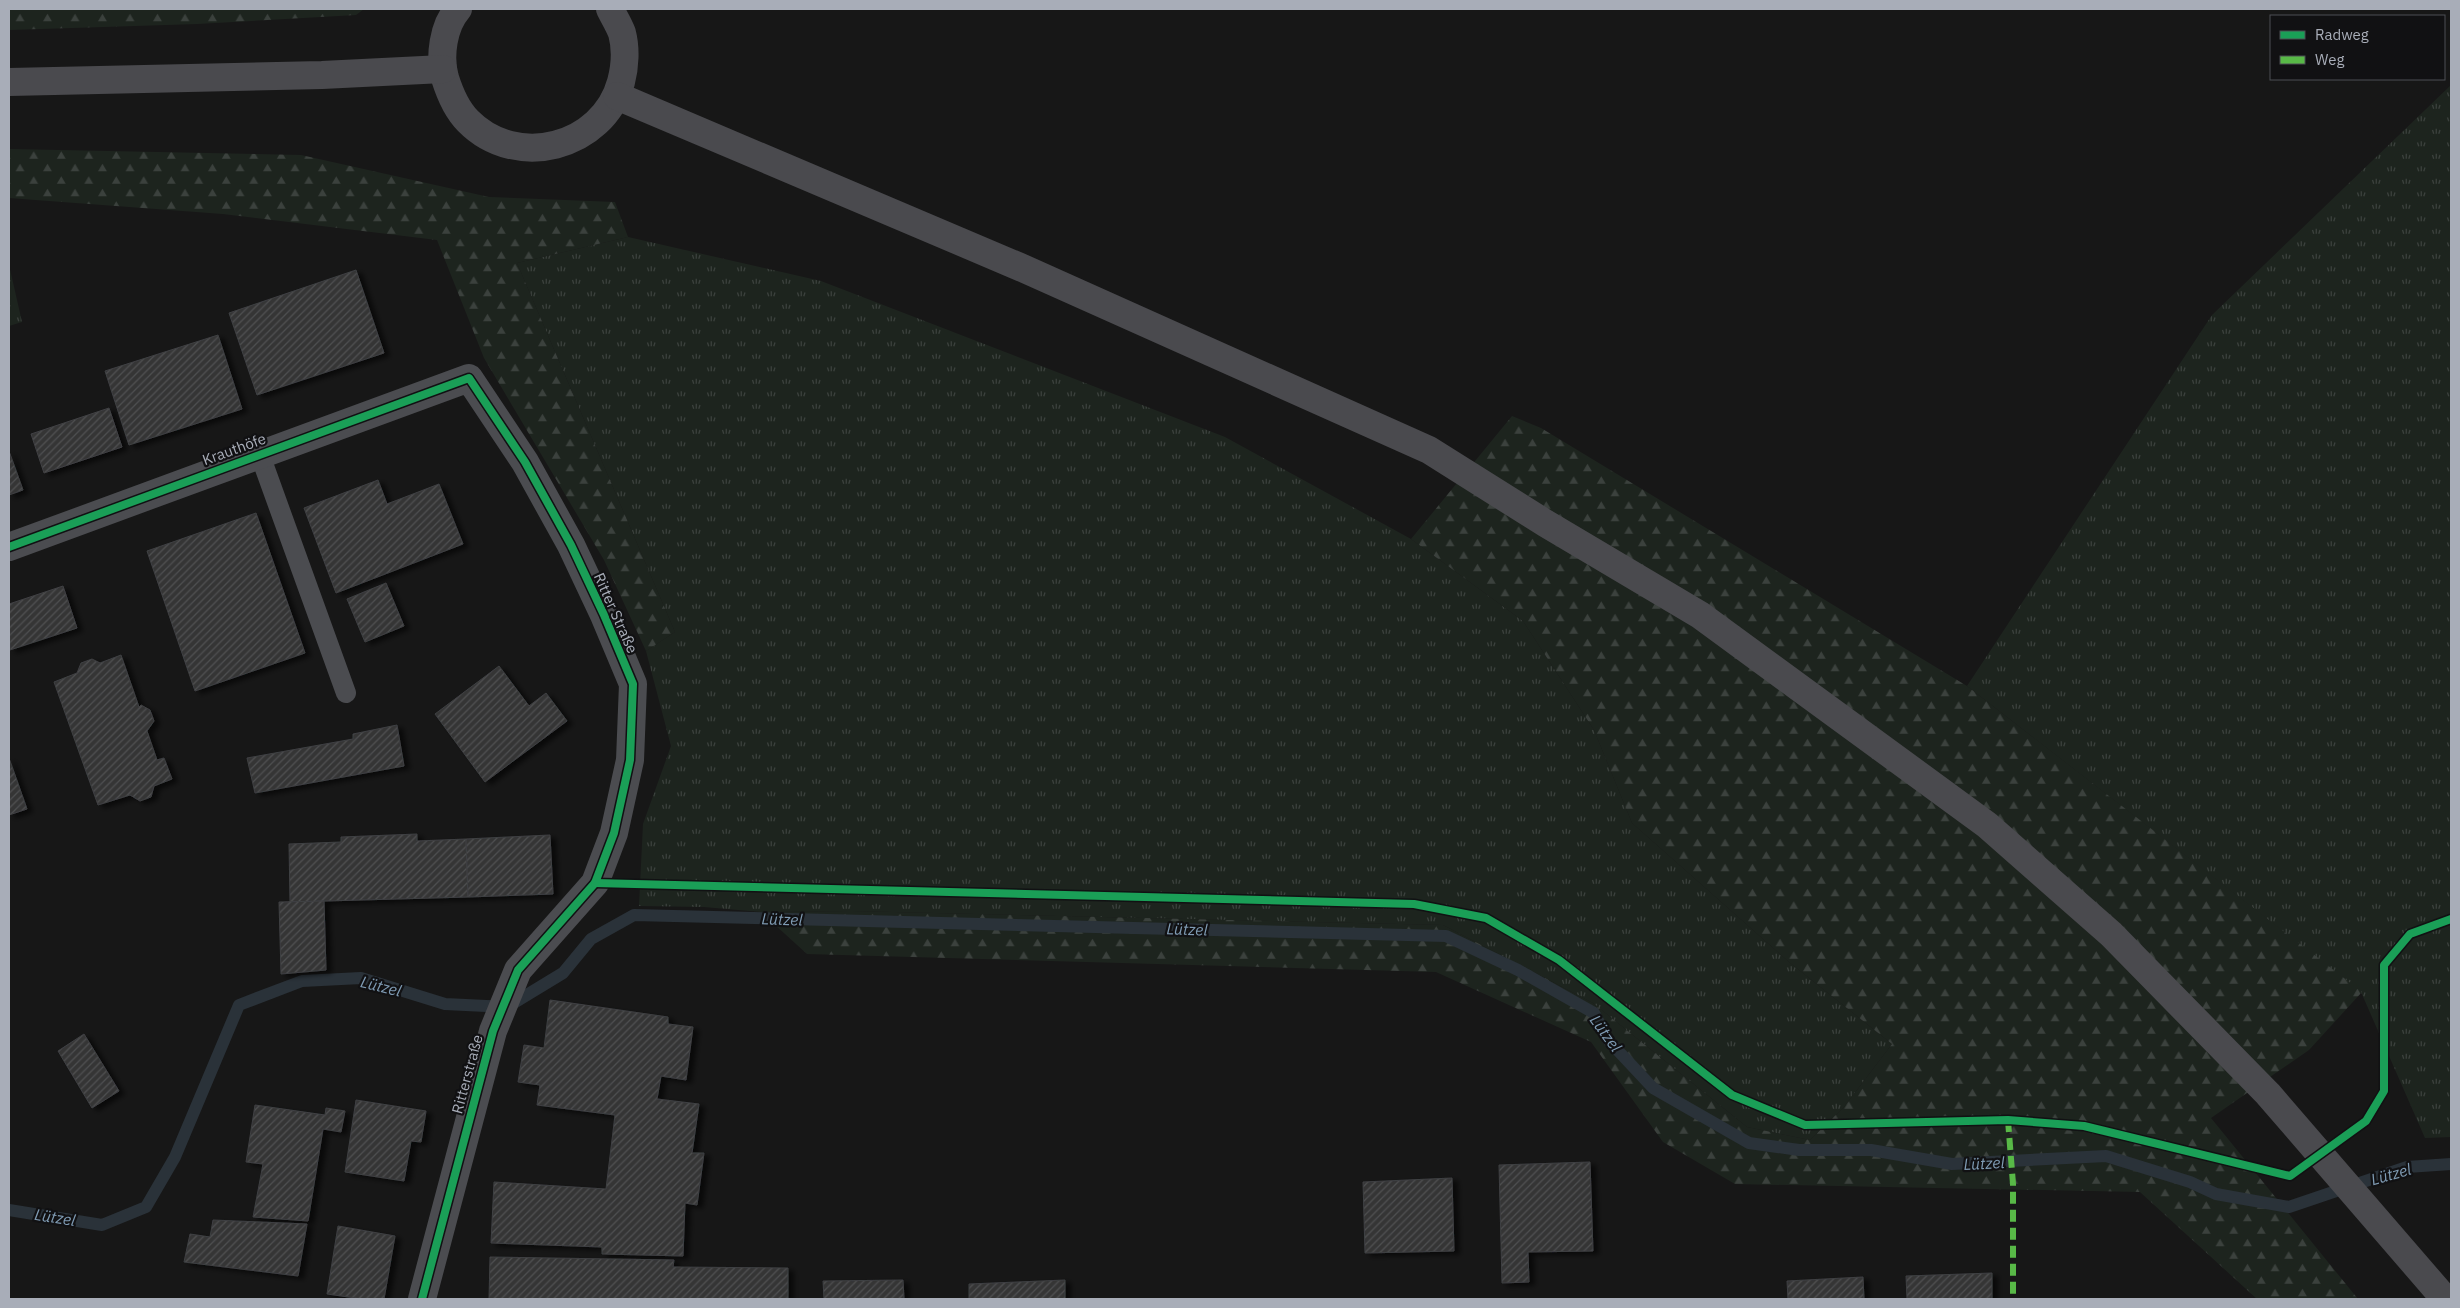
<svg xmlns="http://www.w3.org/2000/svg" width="2460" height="1308" viewBox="0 0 2460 1308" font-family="'IBM Plex Sans',sans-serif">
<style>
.grass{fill:url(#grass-tufts)}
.forest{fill:url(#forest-firs)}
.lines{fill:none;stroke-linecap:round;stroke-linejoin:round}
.stream{stroke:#2a3239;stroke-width:12}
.building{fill:url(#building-hatch);stroke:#3f4043;filter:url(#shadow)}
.service{stroke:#4b4c50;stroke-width:20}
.minor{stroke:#4b4c50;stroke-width:28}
.secondary{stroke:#4a4a4e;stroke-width:28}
.quiet{stroke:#58b947;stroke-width:6;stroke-dasharray:12 6;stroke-linecap:butt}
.cycleway-casing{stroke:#111113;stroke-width:11}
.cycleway{stroke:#1a9f57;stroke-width:8}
.labels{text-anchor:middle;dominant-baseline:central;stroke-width:4.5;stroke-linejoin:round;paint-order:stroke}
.street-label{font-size:15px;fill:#a8adb8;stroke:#111113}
.water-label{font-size:16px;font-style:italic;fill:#7f9bb3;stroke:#111113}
</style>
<defs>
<pattern id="grass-tufts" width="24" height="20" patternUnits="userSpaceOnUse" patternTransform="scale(1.25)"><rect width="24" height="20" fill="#1d241e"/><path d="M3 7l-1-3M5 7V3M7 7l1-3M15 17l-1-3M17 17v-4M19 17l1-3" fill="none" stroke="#3b413d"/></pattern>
<pattern id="forest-firs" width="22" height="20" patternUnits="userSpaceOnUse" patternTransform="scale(1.25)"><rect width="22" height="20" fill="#1d241e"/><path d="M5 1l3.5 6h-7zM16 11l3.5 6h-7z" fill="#3b413d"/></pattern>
<pattern id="building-hatch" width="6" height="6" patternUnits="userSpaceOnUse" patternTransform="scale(1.25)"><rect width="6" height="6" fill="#353536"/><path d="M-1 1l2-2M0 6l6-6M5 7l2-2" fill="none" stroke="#4f5051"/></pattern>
<filter id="shadow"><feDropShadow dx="5.5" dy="3" stdDeviation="2.5" flood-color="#0009"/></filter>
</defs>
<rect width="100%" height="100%" fill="#171717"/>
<g class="grass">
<path d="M2451,85V1137L2425,1138L2361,992L1967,686L2212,315Z"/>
<path d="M628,237L821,281L1225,437L1411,539L1523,621L1594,730L1632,823L1789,962L1892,1044L1844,1107L1810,1140L1747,1127L1593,1003L1443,925L851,911L761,912L704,907L639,906L643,824L671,746L646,651L675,632L517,263Z"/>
<path d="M9,265L22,322L9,326Z"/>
</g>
<g class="forest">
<path d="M9,9H364L356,15L197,24L9,30Z"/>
<path d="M9,149L301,155L489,197L615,202L628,237L517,263L675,632L646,651L604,560L484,358L437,240L223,214L9,198Z"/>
<path d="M1512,416L1541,428L1967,686L2362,992L2309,1050L2211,1118L2358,1299H2257L2140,1192L1735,1184L1663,1142L1591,1042L1436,972L807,954L761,912L851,911L1443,925L1593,1003L1747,1127L1810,1140L1844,1107L1892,1044L1789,962L1632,823L1594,730L1523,621L1411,539Z"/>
</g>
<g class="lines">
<path class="stream" d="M9,1210L102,1225L146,1207L175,1157L239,1005L302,981L361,978L445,1004L507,1007L563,973L591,939L634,915L1446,936L1518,970L1594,1013L1608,1040L1653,1088L1749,1143L1799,1150H1871L1952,1164L2106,1156L2190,1182L2216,1194L2289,1207L2407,1167L2451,1164"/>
</g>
<g class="building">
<path d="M356,270L384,353L257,395L229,313Z"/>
<path d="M218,335L242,409L129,445L105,371Z"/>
<path d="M109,408L122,447L44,473L31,434Z"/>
<path d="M9,451L23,490L9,495Z"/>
<path d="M378,480L387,504L439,484L463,544L336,593L304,508Z"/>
<path d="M256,513L305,653L195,691L147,551Z"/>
<path d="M386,583L404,626L365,642L347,599Z"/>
<path d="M63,586L77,628L10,650L9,604Z"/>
<path d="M121,655L139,707L141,705L150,710L154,721L147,731L157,760L164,758L172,779L154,786L151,797L140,801L130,795L98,805L54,682L77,673L81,663L92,659L100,663Z"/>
<path d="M499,666L529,706L546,693L567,721L485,782L435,714Z"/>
<path d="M397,725L404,766L255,793L247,758L353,739V734Z"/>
<path d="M9,758L27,809L9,815Z"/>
<path d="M417,834V841L466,839L468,897L290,902L289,844L341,842V837Z"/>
<path d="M550,835L553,894L468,897L466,839Z"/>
<path d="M324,901L326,970L281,974L279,902Z"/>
<path d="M550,1000L668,1017V1024L693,1027L686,1080L661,1076L657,1099L699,1104L692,1153H704L697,1205L685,1203L683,1256L602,1254V1247L491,1243L494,1182L606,1189L615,1115L537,1105L540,1085L518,1082L524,1045L544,1048Z"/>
<path d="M84,1034L119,1091L92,1108L58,1051Z"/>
<path d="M356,1100L426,1111L421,1142L411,1141L404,1181L345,1172Z"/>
<path d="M255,1105L325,1115L326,1108L345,1111L341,1132L323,1129L308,1221L253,1217L263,1164L246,1162Z"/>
<path d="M1590,1162L1593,1251L1528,1252L1529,1282L1502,1283L1499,1165Z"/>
<path d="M1452,1178L1454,1251L1365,1253L1363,1182Z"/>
<path d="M213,1220L307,1224L298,1276L184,1262L190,1234L210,1237Z"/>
<path d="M338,1226L395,1236L384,1299H363L327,1294Z"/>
<path d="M490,1257L674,1260L673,1267L788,1268V1299H489Z"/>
<path d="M1992,1273V1299H1907L1906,1276Z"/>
<path d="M1863,1277L1864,1299H1788L1787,1281Z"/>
<path d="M903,1280L904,1299H824L823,1281Z"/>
<path d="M1065,1280V1299H969V1284Z"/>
</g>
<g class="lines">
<path class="service" d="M260,455L346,693"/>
<path class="minor" d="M9,547L469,378L525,462L571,545L604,615L633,684L630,760L614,833L595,883L518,970L493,1031L422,1299"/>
<g class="secondary">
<path d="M458,9C443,26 439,57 445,78C450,94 456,109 468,121C516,170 603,148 621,82C625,67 626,48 622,33C619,25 614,17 610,9"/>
<path d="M9,82L322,75L443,69"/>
<path d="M617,96L1020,267L1429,450L1545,523L1700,615L1987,825L2111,934L2268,1094L2445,1299"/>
</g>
<path class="quiet" d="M2008,1120L2013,1184V1299"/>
<defs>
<g id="cycleway">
<path d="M9,547L469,378L525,462L571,545L604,615L633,684L630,760L614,833L595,883L518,970L493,1031L422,1299"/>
<path d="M595,883L1414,904L1486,918L1559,960L1732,1095L1805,1125L2008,1120L2084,1126L2290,1176L2366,1121L2384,1091V965L2410,934L2451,919"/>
</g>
</defs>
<use href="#cycleway" class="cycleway-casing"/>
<use href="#cycleway" class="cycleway"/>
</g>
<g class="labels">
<g class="street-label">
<text transform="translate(234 449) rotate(-20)">Krauthöfe</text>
<text transform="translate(616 613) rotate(66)">Ritter Straße</text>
<text transform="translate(467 1074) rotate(-75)">Ritterstraße</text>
</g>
<g class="water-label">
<text transform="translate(782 919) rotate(2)">Lützel</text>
<text transform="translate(1187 929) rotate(2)">Lützel</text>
<text transform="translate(381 986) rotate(14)">Lützel</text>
<text transform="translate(1606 1033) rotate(54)">Lützel</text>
<text transform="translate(1984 1163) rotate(-3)">Lützel</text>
<text transform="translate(2391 1174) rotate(-16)">Lützel</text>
<text transform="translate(55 1217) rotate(9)">Lützel</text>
</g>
</g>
<rect width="2460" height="1308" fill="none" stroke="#a8adb8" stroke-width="20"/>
<rect x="2270" y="15" width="175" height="65" fill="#111113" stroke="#4d4f55"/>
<rect x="2280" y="31" width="25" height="8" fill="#1a9f57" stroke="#4d4f55"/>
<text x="2315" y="40" font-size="15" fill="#a8adb8">Radweg</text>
<rect x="2280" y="56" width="25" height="8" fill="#58b947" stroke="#4d4f55"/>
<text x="2315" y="65" font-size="15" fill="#a8adb8">Weg</text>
</svg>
